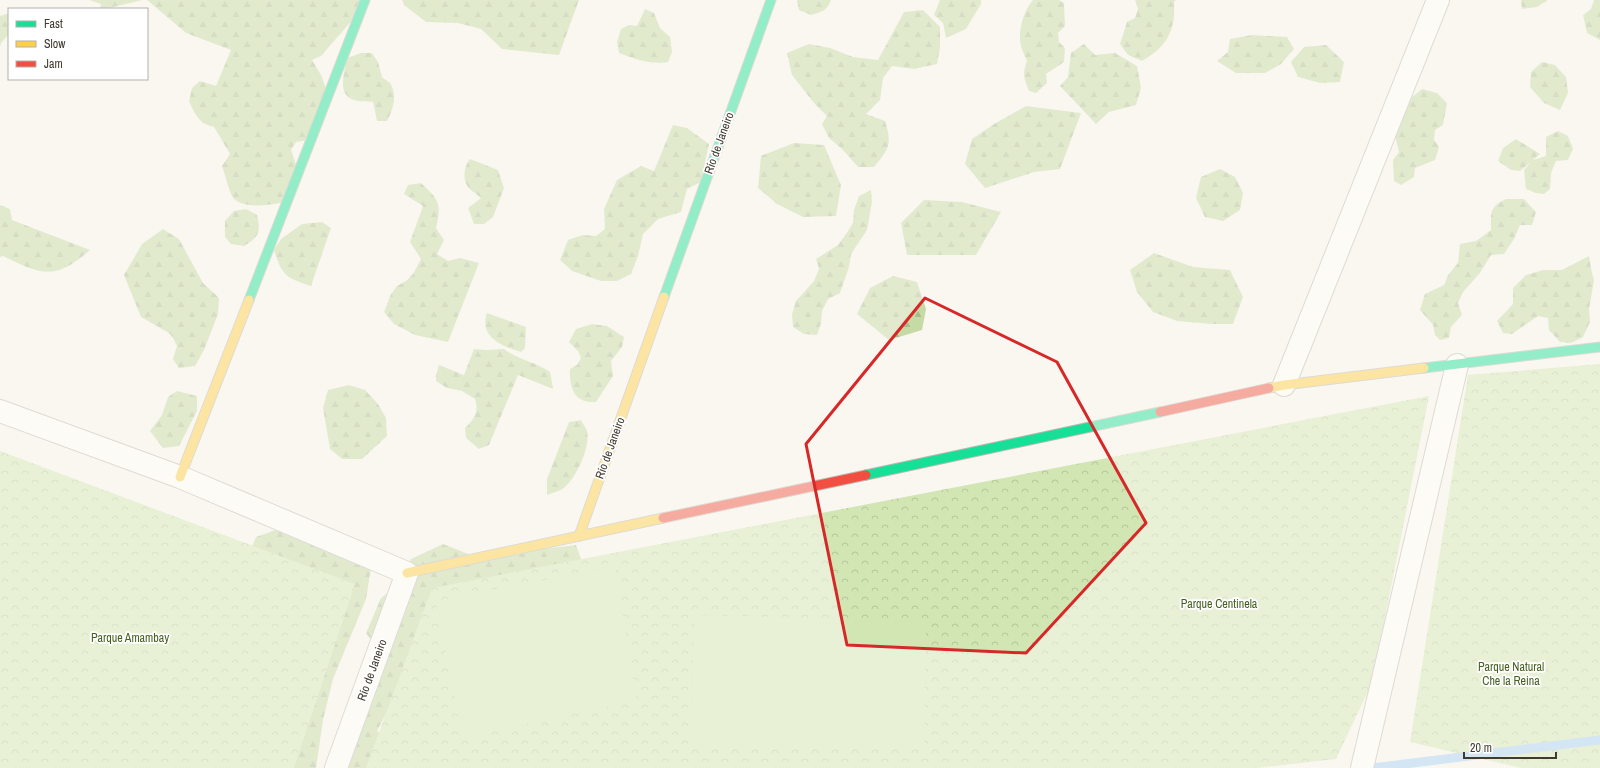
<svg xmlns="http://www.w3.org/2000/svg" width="1600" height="768" viewBox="0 0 1600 768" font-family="'Archivo Narrow',sans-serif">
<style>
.forest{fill:url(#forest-firs)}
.park{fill:url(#park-crowns)}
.pitch{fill:#d2e6b4}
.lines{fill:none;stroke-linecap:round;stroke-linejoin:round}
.stream{stroke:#a7d1f8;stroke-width:9}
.street-casing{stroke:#bcb8b1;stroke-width:24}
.fast-casing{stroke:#bcb8b1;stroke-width:11}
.slow-casing{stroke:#bcb8b1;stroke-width:11}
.jam-casing{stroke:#bcb8b1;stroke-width:11}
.street{stroke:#fefefd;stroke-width:22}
.fast{stroke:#16e098;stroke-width:9}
.slow{stroke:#ffcf43;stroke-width:9}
.jam{stroke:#f24e42;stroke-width:9}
.marked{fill:none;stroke:#d62828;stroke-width:3;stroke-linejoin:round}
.labels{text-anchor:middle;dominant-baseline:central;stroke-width:3.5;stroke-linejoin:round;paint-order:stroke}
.street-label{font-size:12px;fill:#403a2f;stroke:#fff}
.park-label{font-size:12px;fill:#455f1f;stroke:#fff}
</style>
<defs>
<pattern id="forest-firs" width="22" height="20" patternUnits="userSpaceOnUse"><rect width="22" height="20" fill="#c5daa5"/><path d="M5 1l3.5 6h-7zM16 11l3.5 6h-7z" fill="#aabc8e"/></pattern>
<pattern id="park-crowns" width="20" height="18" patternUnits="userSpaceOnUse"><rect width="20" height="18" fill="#d2e6b4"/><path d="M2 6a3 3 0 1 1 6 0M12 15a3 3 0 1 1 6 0" fill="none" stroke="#b5c69b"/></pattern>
</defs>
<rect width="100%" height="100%" fill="#faf7f1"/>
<g class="forest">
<path d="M89,0H143L104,9H100L101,4Z"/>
<path d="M147,0H362L355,17L321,56L312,60L321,75L327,91L314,139L296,142L291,150L298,170L288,202C274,204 240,211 232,196C228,188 225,174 222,166L230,154L214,127C199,124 195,114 189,101L192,88L200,81L216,86L231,50L186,33Z"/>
<path d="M402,0H579L559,55L502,49L481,29L458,23L426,22L404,5Z"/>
<path d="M797,0H831C827,11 822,12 811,15L799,10Z"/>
<path d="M940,0H981V4L966,29L946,38L943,23L934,15Z"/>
<path d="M1033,0H1059L1064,3L1065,26L1058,33L1059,42L1065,48L1064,62L1046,74L1047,83L1036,93L1029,91C1024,78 1022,74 1027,61C1024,54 1019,45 1020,36C1020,24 1025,9 1033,0Z"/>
<path d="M1135,0H1176L1174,2C1176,30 1167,47 1142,61L1128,55L1120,44L1127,22L1135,18L1138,9Z"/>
<path d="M1521,0H1548L1537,7L1522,9Z"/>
<path d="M1594,0H1600V40L1587,33L1583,15L1591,9Z"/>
<path d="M645,9L654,13L660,28L670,37L672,52L668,62C652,65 634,59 619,53L617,42L621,29L629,25L637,26Z"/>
<path d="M923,10L940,27V48L937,64L914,69L892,66L883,78L880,100L866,114L885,121C892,144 890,148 874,167H858L842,149L829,138L822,124L827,116L814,103L792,75L787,53L809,44L830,48L853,57L878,60L904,12Z"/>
<path d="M6,14H9V34L1,43L0,47V16Z"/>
<path d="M1252,35L1287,37L1294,49L1281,64L1265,73H1236L1217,61L1228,52L1230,39Z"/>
<path d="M1084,44L1095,55L1115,53L1137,66L1141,88L1136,105L1109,112L1096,124L1060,86L1068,77L1071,53Z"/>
<path d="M1326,45L1344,62L1340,82L1320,83L1298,77L1291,62L1304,47Z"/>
<path d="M361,53H372L378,62L382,77C384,79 388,81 390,83C398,95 393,110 387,121H377L373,102C367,101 359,102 354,100C336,94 345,72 347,58Z"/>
<path d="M1542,62L1555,65L1566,77L1568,93L1560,110L1544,103L1530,87L1531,72Z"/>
<path d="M1422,89L1437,93L1447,103L1443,125L1435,130L1434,140L1439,147L1435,160L1415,168L1414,177L1401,185L1394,181L1393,160L1399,152L1396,140V127L1411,98Z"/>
<path d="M1026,106L1081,113L1060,169L1034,172L985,188L965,164L972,139L994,124Z"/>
<path d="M673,125L687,128L709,144L701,182L687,189L681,212L658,219L643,234L638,256L631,274L617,281H601L572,271L560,260L568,240L583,235L596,236L605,229L604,209L617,180L641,166L654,171Z"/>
<path d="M1558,131L1568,136L1573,149L1568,160L1556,161L1551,173L1550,189L1544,194L1536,193L1526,189L1524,170L1531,162L1520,171L1511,170L1498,161L1503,148L1516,139L1540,154L1533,160L1546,156V137Z"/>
<path d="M794,143L824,145L841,185L836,216L803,217L777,204L758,188L761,156Z"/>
<path d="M470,159L498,170L504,188L493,217L484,224H474L468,208L481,198C477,194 471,191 468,187C462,179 464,166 470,159Z"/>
<path d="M1220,169L1235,177L1243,193L1240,210L1223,221L1205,217L1196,198L1201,177Z"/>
<path d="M421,183C439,200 442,203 436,228L444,240L437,254L448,261L460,258L479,263L448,342L415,335L394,324L384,312L391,294L397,286L406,281L413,274L421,259L410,242L423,206L404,194L408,185Z"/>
<path d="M871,190L872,202L867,230L851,254L849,267L840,293L828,299L822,311L821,323L817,335L804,334L793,327L792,314L796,301L814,281L819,269L816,259L838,245L846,234L853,223L854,210L859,196Z"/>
<path d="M1506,199H1524L1536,212L1532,225H1520L1514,239L1504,254L1491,255L1480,273L1463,292L1458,303L1462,315L1451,327L1449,338L1440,340L1435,335L1433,325L1420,310L1425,294L1444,285L1448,275L1458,263L1460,244L1476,241L1491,230C1491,213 1489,207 1506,199Z"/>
<path d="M924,200L962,202L1001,212L976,255H907L901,223Z"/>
<path d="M0,205L10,209L12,220L90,250C55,281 42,275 3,256L0,257Z"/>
<path d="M246,209L257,215C261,232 259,237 244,246L231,244L225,237V221L234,211Z"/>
<path d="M322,222L331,228L311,286C285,278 282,275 274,250L281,239L302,224Z"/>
<path d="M163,229L179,239L203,283L219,298L218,314L204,350L195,366L179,368L173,359L177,346L173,338L169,333L141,317L124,275L142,244Z"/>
<path d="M1154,253L1193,267L1230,270L1243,297L1233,324H1211L1177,321L1153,312L1137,292L1130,270Z"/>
<path d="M1589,256L1592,273L1594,280L1589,309L1590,322L1583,337L1571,343L1560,342L1549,330L1548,318L1538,316L1512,334L1503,333L1497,321L1513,304V288L1526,275L1543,270H1562Z"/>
<path d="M893,276L917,282L926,309L922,330L889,340L857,314L870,288Z"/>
<path d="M487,313L526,327L525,348L521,352C501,346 479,337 487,313Z"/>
<path d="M592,324L607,326L624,337L622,347L611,361L613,376L596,402C574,404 569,387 570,369L577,365L581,358L578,351L569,342L576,329Z"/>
<path d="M474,349L486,350L504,349C518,360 536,362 550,372L553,389L518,375L489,445L479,449L466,438L465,428C475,419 479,411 475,399L462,391L447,388L436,381V375L439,365L464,375Z"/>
<path d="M349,385L365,390L378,404L386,418L387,436L362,459H342L330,449L323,408L328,390Z"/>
<path d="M177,391L197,396V411L179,446L163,448L150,431L162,415L168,397Z"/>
<path d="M581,420C583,424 586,428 587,431C591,447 575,482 561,490C557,492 551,493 547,495V479L569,422Z"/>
<path d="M281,528L371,568L366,599L333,679L323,720L316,768H191L238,581L256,537Z"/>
<path d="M443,544L476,557L576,545L583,564L410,668L377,731L432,768H346L386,661L366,633L381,598L396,587L411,559Z"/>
</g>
<g class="park">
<path d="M1600,364V768H1521L1410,742L1468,375Z"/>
<path d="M1429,396L1372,683L1336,759L1257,768H366L432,588Z"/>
<path d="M0,451L355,584L294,768H0Z"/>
</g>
<g class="pitch">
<path d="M615,566L637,700L462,739L436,601Z"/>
<path d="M694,615L926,621L924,749L691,746Z"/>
</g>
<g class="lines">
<path class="stream" d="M1372,768L1600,740"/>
<defs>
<g id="street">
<path d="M1284,385L1438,0"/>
<path d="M0,411L180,477L407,573L336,768"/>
<path d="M1362,768L1457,365"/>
</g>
<g id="fast">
<path d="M664,297L771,0"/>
<path d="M249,300L365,0"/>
<path d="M1424,368L1600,347"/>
<path d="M866,475L1160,412"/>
</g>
<g id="slow">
<path d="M1269,388L1284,385L1424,368"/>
<path d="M180,477L249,300"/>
<path d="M579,536L664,297"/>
<path d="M407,573L663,518"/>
</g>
<g id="jam">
<path d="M1160,412L1269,388"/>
<path d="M663,518L866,475"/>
</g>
</defs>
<use href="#street" class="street-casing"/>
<use href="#fast" class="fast-casing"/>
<use href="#slow" class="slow-casing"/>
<use href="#jam" class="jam-casing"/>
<use href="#street" class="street"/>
<use href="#fast" class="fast"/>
<use href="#slow" class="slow"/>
<use href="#jam" class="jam"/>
</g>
<path d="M0 0H1600V768H0ZM925,298L1057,362L1146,523L1026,653L847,645L806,444Z" fill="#faf7f1" fill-opacity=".55" fill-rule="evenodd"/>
<path class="marked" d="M925,298L1057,362L1146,523L1026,653L847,645L806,444Z"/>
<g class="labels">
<g class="street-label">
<text transform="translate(719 143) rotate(-70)">Río de Janeiro</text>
<text transform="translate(610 448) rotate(-70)">Río de Janeiro</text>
<text transform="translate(372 670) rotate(-70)">Río de Janeiro</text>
</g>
<g class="park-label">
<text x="1219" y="604">Parque Centinela</text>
<text x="130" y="638">Parque Amambay</text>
<text x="1511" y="667">Parque Natural<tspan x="1511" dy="14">Che la Reina</tspan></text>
</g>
</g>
<rect x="8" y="8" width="140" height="72" fill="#ffffff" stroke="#b3b0ac"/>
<rect x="16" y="21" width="20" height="6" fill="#16e098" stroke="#b3b0ac"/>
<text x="44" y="28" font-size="12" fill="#403a2f">Fast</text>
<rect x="16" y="41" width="20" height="6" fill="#ffcf43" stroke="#b3b0ac"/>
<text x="44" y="48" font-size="12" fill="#403a2f">Slow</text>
<rect x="16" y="61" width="20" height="6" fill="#f24e42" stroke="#b3b0ac"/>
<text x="44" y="68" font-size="12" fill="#403a2f">Jam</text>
<path d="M1464 752v6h92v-6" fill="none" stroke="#403a2f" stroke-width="2"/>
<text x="1470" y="752" font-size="12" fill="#403a2f" stroke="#ffffff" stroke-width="3" paint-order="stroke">20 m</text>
</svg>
